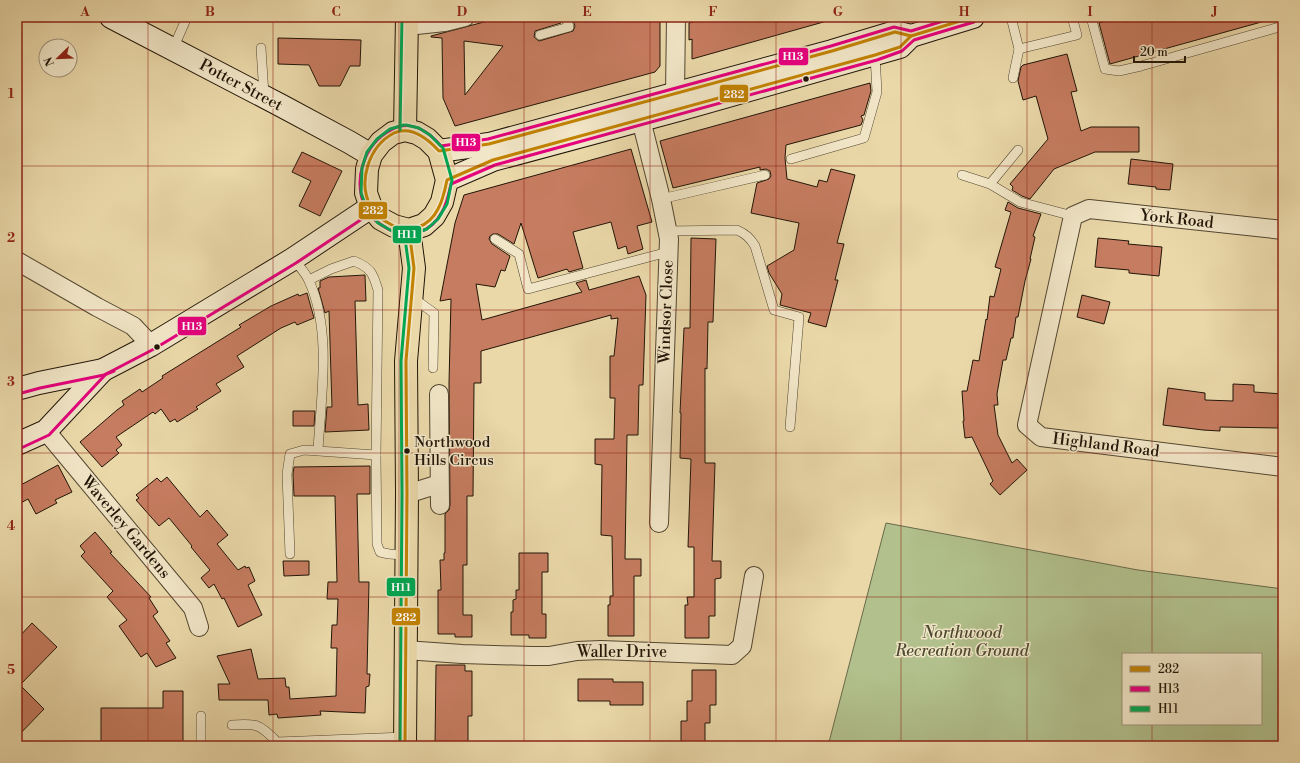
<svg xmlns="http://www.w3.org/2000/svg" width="1300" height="763" viewBox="0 0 1300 763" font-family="'Libre Bodoni',serif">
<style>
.green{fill:#b1c08c;stroke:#696a4a;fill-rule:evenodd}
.building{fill:#c67c60;stroke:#211507;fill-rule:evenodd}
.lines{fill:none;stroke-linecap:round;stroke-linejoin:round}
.lane-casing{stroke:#534630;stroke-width:10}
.street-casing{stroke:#534630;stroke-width:20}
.secondary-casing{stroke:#211507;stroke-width:24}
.primary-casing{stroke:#211507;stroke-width:24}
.lane{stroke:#f1e6c7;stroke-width:9}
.street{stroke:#f1e6c7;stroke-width:18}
.secondary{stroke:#f1e6c7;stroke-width:22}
.primary{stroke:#ead8a9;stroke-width:22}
.bus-1-casing{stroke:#f1e6c7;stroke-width:6}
.bus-2-casing{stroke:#f1e6c7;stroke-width:6}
.bus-3-casing{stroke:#f1e6c7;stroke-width:6}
.bus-1{stroke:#c28202;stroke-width:3}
.bus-2{stroke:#e5007d;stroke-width:3}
.bus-3{stroke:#00a651;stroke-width:3}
.grid{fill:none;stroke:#8f2418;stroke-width:1;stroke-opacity:0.55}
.bus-dot{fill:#211507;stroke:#f1e6c7;stroke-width:1.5}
.labels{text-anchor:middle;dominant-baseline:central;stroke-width:3;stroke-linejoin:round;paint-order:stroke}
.bus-label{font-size:15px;fill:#211507;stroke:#f1e6c7;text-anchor:start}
.street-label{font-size:16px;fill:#211507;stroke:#f1e6c7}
.park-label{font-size:16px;font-style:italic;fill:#4c482f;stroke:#f1e6c7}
.line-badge{stroke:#f1e6c7;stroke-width:1.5}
.badge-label{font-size:11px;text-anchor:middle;font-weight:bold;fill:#fff}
.neatline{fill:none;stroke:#8f2418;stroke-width:1.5}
.grid-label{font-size:13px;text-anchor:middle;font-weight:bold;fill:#8f2418}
</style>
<rect width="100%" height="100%" fill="#ead8a9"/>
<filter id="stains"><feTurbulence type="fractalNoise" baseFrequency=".005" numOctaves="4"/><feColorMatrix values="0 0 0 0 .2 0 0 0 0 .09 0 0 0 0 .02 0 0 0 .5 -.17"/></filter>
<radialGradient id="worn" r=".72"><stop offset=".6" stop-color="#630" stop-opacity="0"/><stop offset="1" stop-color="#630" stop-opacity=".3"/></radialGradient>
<path class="green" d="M886,523L1138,570L1283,589V746H828ZM1123,654H1261V724H1123Z"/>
<g class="building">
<path d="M503,17H560L561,23L535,31L534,37L539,41L573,31L575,26L572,17H660V66L655,72L455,126L443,98L442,38L431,37V36ZM464,41L503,46L465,95Z"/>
<path d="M708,17H827V21L692,59V39L689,40V23Z"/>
<path d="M1119,17H1264L1265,21L1110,64L1099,23Z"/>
<path d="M278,38L361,40L360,66H350L340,86H319L309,65L278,64Z"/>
<path d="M1067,54L1077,91L1071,92L1081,131L1091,127H1139V152H1095L1054,169L1030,199L1022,196L1012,190L1013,187L1010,184L1048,139L1036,96L1023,100L1018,81L1021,67L1023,65Z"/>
<path d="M870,83L871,91L864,115L861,116L863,120L861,125L786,145L785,158L787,179L817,187L819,180L827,182L831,169L855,175L837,243L844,244L835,280H838L826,327L808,322L811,313L780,305L782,294L769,273L767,266L794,250L799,223L751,213L757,183L769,179L771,176L770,171L766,169L760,170V167L673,188L660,141Z"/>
<path d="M631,149L652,222L637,226L643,249L628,254L626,246L618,249L611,222L573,232L583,268L569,272L567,269L538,278L521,223L514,244L498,234H493L490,236L489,239L492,244L510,256L505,271L501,270L495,287L476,284L482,320L582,292L576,283L586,280L589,290L639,276L646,295L643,385H639L638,435H627L625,559H641V576H634V636H608V605H610V596H613L612,536L601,535L602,465L595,464V439H614L615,398H610V356H614L618,318L611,319V315L481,351V383H474L473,496H467V565H463V615H472V637H455V634H438V590H441L440,560H444V553H445V514L449,510L450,505L449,383L451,299L440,301L455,223L464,195Z"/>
<path d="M302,152L342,171L320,216L299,206L311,181L292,172Z"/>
<path d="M1131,159L1173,164L1170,190L1156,189V187L1128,184Z"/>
<path d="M1008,202L1018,208L1041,214L1033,236L1035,237L1030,259H1031L1025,281L1018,317H1016L1013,338H1011L1006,360H1003L997,394L998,405H994L998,435L1012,463L1017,459L1027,470L1000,495L990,484L993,481L972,437L965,438L963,421H964L962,391H967L973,360L979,361L986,319L987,320L990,296L994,297L1001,269L995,267L1011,212L1005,210Z"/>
<path d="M691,238L716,239L713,322H708L707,369L705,368V463H715L712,561H721V578L715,579V616H709V638H685V605H688L687,597H694V547H688L691,459L680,458L681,413H680L684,328H690Z"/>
<path d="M1098,238L1129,241L1128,244L1162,247L1159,276L1129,273V270L1095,267Z"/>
<path d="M365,275L366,301H355L358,405L368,404L369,430L325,432L327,407H332L329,311L325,313L318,288H320V281L329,277Z"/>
<path d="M307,293L314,318L297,325L295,322L281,328L237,356L244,367L216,384L221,391L196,407L198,409L177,422L175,419L170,422L161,409L155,414L153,412L116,437L122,445L116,450L119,453L102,467L80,442L117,410L124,405L122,401L140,389L142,392L163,378L162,376L241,327L239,325L271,306L298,294L299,296Z"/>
<path d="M1082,295L1110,302L1104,324L1077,317Z"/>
<path d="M1233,384L1254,385V392L1283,394V424H1278V428L1220,427V431L1203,430L1163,425L1168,388L1205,393V400L1233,401Z"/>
<path d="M293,411H315L314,426H293Z"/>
<path d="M58,465L72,492L55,500L57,503L36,514L28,499L17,505V487Z"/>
<path d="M370,466V494H357L359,582H369L367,674H370L369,686L366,687L365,713L320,711L321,715L278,718L277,714L269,715L268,700H219L218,684H230L217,656L251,649L258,679L285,678L286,687H289L290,699L336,696L337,648H331L332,625H337L338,599H327L328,582H337L335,496H294L293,474L294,467Z"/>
<path d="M167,477L200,517L207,510L228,535L217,544L238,570L245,566L246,568L249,567L255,581L248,585L262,615L238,627L224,598L222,599L214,584L209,588L201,578L210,570L191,547L192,546L169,518L159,526L136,500L139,498L136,495L157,478L161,482Z"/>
<path d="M95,532L112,552L110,553L151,597L149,598L158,612L153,616L170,641L166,643L176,658L156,667L147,653L141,657L119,626L127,620L107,597L113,591L81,556L85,552L80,546Z"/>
<path d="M519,553H548V572H542V614H546V638H529V635H511V612H513V600L516,599V590H519Z"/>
<path d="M283,561H309V575L284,576Z"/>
<path d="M32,623L57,647L20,685L44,709L17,737V639Z"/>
<path d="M436,665H465V671H472V716H468V746H435Z"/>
<path d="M692,670H716V705H710V723H705V742H702V746H681V721H687V701H692Z"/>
<path d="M578,679H613V682H643V705H610V701H578Z"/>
<path d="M163,691H183V746H101V708H163Z"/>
</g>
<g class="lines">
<defs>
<g id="lane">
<path d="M1011,17L1019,49L1013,78"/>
<path d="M1091,17L1105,69L1119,71L1141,66L1283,26"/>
<path d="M540,35L569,27L566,17"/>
<path d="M261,48L264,95"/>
<path d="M173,49L187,17"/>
<path d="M1019,49L1077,35L1072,17"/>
<path d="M1018,150L990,184L1020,202L1073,216"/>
<path d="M791,159L864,138L877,92L875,55"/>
<path d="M962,175L990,184"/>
<path d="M661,199L765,175"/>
<path d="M668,231L737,230C746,234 750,238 755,246L774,310L799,317L790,427"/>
<path d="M495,239L519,254L528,289L668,252"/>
<path d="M293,259C299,266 306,273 309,281C332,330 321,397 318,450"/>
<path d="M309,280L331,269L354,261C371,268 373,273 378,290L376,455L377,544L380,552L389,554L405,555"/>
<path d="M413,298L434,313L433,368"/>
<path d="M290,554L287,474L290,454L304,450L376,455"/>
<path d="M201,716V746"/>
<path d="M232,725C256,723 260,724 277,742L405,737"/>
</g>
<g id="street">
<path d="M676,17L675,94L678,106"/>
<path d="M407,26L445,22L465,17"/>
<path d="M638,108L661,199L669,239L659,523"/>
<path d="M1283,230L1089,209L1073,216L1027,425L1041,437L1283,467"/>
<path d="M17,261L97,307L133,326L151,345"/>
<path d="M439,394L440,505"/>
<path d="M46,431L193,608L199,627"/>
<path d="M407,494L439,484"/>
<path d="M405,650L462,654L531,656H549L577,651L601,650L732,655L742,646L754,576"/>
</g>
<g id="secondary">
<path d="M111,17L280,105L349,142L371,155"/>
<path d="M439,151L489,144L832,51L895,32L911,36L973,17"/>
<path d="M447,180L493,160L679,110L900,47L911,36"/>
<path d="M17,389L39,383L103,370L151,345L293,259L371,207"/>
<path d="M17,444L46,431L103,370"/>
</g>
<g id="primary">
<path d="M405,130L417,133L427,139L439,151L447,180L442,202L434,216L424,225L409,230L394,226L381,219L371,207L366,193L367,169L371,155L381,142L393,133Z"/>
<path d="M405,130L407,17"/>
<path d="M405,746L407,494L406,361L414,268L409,230"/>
</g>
</defs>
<use href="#lane" class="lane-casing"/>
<use href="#street" class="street-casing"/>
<use href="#secondary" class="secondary-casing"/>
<use href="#primary" class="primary-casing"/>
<use href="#lane" class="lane"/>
<use href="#street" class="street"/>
<use href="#secondary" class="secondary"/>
<use href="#primary" class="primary"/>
<defs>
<g id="bus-1">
<path d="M895,32L911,36L900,47L875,55L493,160L447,180C445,190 443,200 438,209C429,227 409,234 392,225C384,221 375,215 371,207C357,182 369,146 394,133C412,125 428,139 439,151L489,144L832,51Z"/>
<path d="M911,36L973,17"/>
<path d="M405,746L407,494L406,361L414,268L409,230"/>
</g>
<g id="bus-2">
<path d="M956,17L911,31L894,27L831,46L488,139L441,146C428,131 410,119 391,130C364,144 352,180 366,209C370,217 379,224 388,229C408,240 431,233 442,212C447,204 449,193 451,184L495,165L877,60L902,51L914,40L974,22"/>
<path d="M18,394L40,388L104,375L114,371"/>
<path d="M19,449L49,435L106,374L154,349L296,263L374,211"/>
</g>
<g id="bus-3">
<path d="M404,125L390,129L377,139L367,152L362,168L361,193L367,209L378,223L392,231L409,235L427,229L438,219L447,204L452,180L443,148L430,135L419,128L406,125"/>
<path d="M400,130L402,17"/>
<path d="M400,746L402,494L401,361L409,268L404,231"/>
</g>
</defs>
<use href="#bus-1" class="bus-1-casing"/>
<use href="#bus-2" class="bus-2-casing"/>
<use href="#bus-3" class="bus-3-casing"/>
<use href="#bus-1" class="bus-1"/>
<use href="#bus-2" class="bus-2"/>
<use href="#bus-3" class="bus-3"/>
</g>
<path class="grid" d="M148,17V746M273,17V746M399,17V746M524,17V746M650,17V746M776,17V746M901,17V746M1027,17V746M1152,17V654M17,166H1283M17,310H1283M17,453H1283M17,597H1283M1152,724V746"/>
<g class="bus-dot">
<circle cx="806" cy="79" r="3.5"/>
<circle cx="157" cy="347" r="3.5"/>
<circle cx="407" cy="451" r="3.5"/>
</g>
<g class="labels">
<g class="bus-label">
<text x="414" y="442">Northwood<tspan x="414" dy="18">Hills Circus</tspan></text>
</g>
<g class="street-label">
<text transform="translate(241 85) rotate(28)">Potter Street</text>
<text transform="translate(1177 219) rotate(6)">York Road</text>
<text transform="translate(666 312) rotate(-88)">Windsor Close</text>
<text transform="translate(1106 445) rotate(7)">Highland Road</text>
<text transform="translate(126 527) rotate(50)">Waverley Gardens</text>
<text x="622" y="652">Waller Drive</text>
</g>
<g class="park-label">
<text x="962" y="633">Northwood<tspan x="962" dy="18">Recreation Ground</tspan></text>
</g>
</g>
<g class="line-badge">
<rect x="778" y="47" width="31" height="19" rx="4" fill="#e5007d"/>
<rect x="719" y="84" width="30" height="19" rx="4" fill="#c28202"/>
<rect x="451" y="133" width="30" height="19" rx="4" fill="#e5007d"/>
<rect x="358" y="201" width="30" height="19" rx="4" fill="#c28202"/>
<rect x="392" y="225" width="30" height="19" rx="4" fill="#00a651"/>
<rect x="177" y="316" width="30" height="20" rx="4" fill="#e5007d"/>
<rect x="386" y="577" width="30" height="20" rx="4" fill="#00a651"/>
<rect x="391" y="607" width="30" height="19" rx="4" fill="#c28202"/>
</g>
<g class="badge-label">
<text x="793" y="60">H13</text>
<text x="734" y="98">282</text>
<text x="466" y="146">H13</text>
<text x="373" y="214">282</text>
<text x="407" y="238">H11</text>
<text x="192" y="330">H13</text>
<text x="401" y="591">H11</text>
<text x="406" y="621">282</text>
</g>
<rect width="1300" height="763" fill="none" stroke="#ead8a9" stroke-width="44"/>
<rect x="1122" y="653" width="140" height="72" fill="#f1e6c7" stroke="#9e927a"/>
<rect x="1130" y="666" width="20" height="6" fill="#c28202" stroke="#9e927a"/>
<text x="1158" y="673" font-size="12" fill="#211507">282</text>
<rect x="1130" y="686" width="20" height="6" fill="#e5007d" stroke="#9e927a"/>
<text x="1158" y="693" font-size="12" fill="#211507">H13</text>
<rect x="1130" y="706" width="20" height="6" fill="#00a651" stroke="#9e927a"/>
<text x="1158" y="713" font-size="12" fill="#211507">H11</text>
<g transform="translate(58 58) rotate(247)"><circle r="19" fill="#f1e6c7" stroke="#9e927a"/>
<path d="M0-3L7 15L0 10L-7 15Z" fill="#8f2418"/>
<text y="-6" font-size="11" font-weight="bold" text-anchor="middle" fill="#211507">N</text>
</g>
<path d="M1134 56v6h51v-6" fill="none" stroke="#211507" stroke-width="2"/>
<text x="1140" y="56" font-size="12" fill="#211507" stroke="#f1e6c7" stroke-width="3" paint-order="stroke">20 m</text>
<rect x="22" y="22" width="1256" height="719" class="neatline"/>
<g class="grid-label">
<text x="85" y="16">A</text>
<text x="210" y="16">B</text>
<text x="336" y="16">C</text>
<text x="462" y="16">D</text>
<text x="587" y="16">E</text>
<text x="713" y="16">F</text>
<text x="838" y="16">G</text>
<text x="964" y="16">H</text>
<text x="1090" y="16">I</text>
<text x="1215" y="16">J</text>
<text x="11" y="98">1</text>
<text x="11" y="242">2</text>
<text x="11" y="386">3</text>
<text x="11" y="530">4</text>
<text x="11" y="674">5</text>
</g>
<rect width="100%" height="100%" filter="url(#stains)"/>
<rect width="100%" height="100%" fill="url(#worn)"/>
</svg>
